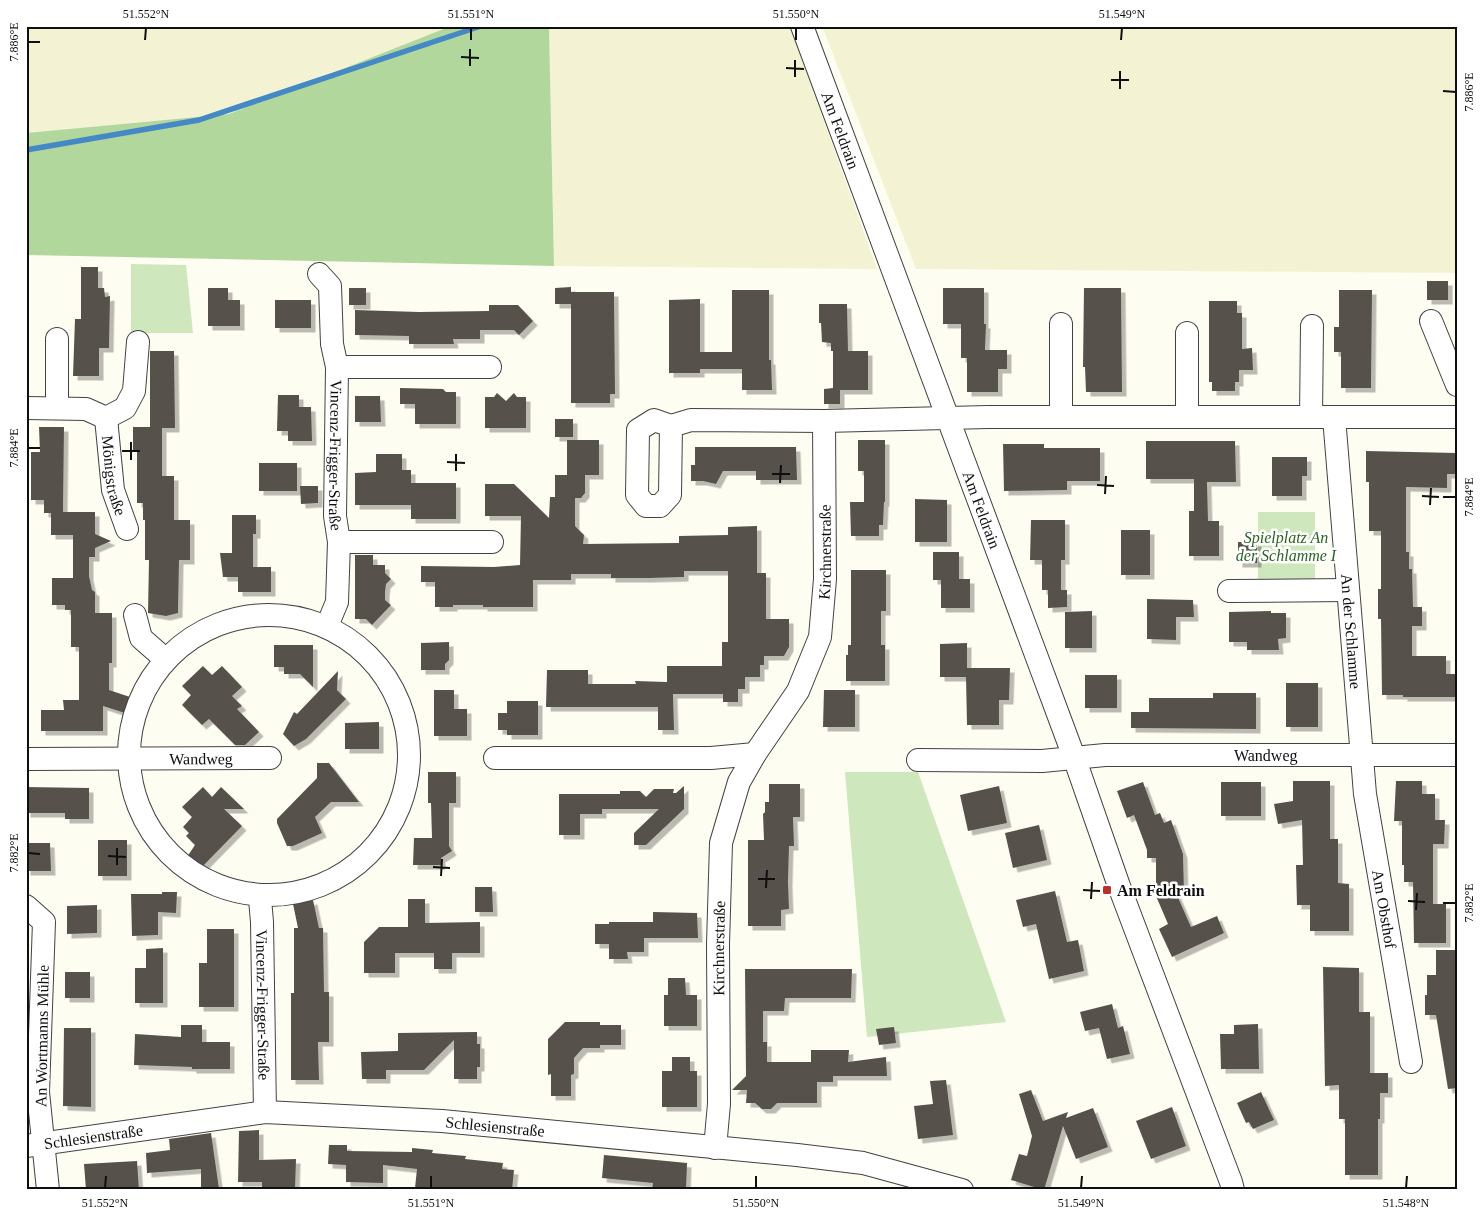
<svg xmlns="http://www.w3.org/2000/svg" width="1483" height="1216" viewBox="0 0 1483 1216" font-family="'Times New Roman',serif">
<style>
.farmland{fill:#f3f3d3}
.green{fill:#cfe7bd}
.forest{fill:#b2d79d}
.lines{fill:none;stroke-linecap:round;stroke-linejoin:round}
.stream{stroke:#4488c6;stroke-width:5.5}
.building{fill:#57514c;filter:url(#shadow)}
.minor-casing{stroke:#424242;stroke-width:24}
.minor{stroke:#fff;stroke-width:22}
.ticks{fill:none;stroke:#0f0f0f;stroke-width:2}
.poi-dot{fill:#b8322e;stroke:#fff;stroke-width:2}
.labels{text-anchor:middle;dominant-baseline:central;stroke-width:5;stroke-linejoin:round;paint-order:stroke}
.street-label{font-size:16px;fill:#0f0f0f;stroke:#fff}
.park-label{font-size:16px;font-style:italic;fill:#2b6422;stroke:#fff}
.poi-label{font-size:16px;font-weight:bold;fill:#0f0f0f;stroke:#fff;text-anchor:start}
.neatline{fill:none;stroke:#0f0f0f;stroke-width:2}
.ticks-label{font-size:12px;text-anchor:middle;fill:#0f0f0f}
</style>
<defs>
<filter id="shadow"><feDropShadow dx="4.5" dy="4.5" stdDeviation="0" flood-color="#0004"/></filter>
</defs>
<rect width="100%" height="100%" fill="#fefdf2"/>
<g class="farmland">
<path d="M26,26H451L229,114L26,133Z"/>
<path d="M549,26H790L877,269L554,266Z"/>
<path d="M822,26H1457V273L916,269Z"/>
</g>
<g class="green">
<path d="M131,264L186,265L193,333H131Z"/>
<rect x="1258" y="512" width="57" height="70"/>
<path d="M845,772H918L1006,1022L867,1037Z"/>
</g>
<path class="forest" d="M451,26H549L554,266L26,255V133L229,114Z"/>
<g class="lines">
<path class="stream" d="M26,150L199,120L481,26"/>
</g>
<g class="building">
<path d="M81,267H98V288H104L105,297L110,296L109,348H99V376H73L75,319H81Z"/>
<rect x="1427" y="281" width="21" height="19"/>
<path d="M571,287V292H614L615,394H610V403H571V304H555V288Z"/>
<path d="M208,288H228V300H240V326H208Z"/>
<rect x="349" y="288" width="17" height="17"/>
<path d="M943,288H984V324H986L985,350H1007V369H998V392H967V358H961V324H943Z"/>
<path d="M1084,288H1121L1122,392H1086L1085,367H1083Z"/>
<path d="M732,290H769V360H771L772,390H742V369H700V373H669V300L700,299V352H732Z"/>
<path d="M1339,290H1372L1371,388H1341V352H1334V327H1339Z"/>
<rect x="275" y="300" width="36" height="28"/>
<path d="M1209,301H1237V313H1242V349L1252,348L1253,370H1239V382H1235V391H1212V382H1209Z"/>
<path d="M819,304H847L848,351H868V390H840V404H824V389L833,388V351H831V343L822,342L821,323H819Z"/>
<path d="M489,305H518L533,321L519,335L514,330H480V339H453L454,344H409V336L355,335V310L419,312L489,311Z"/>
<path d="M150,351H174L175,428H162V476H174V520H190V560H179L178,613L166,616L148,613L149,560H145V520H143V503H137V452H133V427H150Z"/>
<path d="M400,388L443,389L446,392H456V424H415V404H400Z"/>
<path d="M497,393L506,401L514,393L517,397H526V428H485V397H494Z"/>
<path d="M278,395H299V407H311L312,441H288V431H277Z"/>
<path d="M355,396H380L381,422H355Z"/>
<rect x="555" y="419" width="18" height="18"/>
<path d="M39,427H64L63,512H95V534L111,541L95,548V557H89V576L92,590L95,592V613H112V663H109V690L130,697L125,713L103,706V731H41V710H64L63,700H79V647H71V610H65V605H52V578H73V535H51V513H44V500H31V452H40Z"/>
<path d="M567,440H599V475H585V493L581,498H575V526L584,535L583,544L679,543V536L728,535V527L757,526V573H766V619H789V647L784,656H764V665H760V677H745V689H738V702H723V694H673L674,730H658V707H546L547,670H588V684H636L635,681L667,682V666H722V642H728V571H684V577L649,578H611V574H571V580H533V607H483V605H453V607H435V582H421V566L494,567L520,565L521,516H485V484H514L549,518L550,497H555V475H567Z"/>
<path d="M858,440H885V502H884L883,525H879V536H851L850,502H864V471H858Z"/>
<path d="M1146,441H1235L1236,482H1207L1208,521H1219V556H1189V511H1194V479H1146Z"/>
<path d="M1003,444H1044V448H1100V481H1067V490L1004,491Z"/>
<path d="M695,447H796L797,480H756V471H723L716,484L703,481H691V465H695Z"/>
<path d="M1366,451L1457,453V474H1447V488L1406,487V552H1409V569H1412L1413,607H1422V626H1412V656H1446V674H1457V697H1403V695H1382L1381,619H1378V589H1381V531H1369V482H1366Z"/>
<path d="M376,454H402V470H411V483H456V519H411V505H355V473L376,472Z"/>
<path d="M1272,457H1307V476H1302V496H1272Z"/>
<rect x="259" y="463" width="38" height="28"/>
<path d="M300,486H318V503L301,504Z"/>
<path d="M915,499L947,500V542H915Z"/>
<path d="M232,515H256V534H253V567H271V592H238V577H223L220,553H232Z"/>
<path d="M1031,520H1065V560H1061V590H1042V560H1030Z"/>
<rect x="1121" y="530" width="29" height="45"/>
<rect x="1238" y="542" width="19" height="21"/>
<path d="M933,552H959V579H970V608H941V580H933Z"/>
<path d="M355,555H373V565H385V573L391,579L386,584L385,592V600L391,605L372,625L366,619H355Z"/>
<path d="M851,570H886V611H881V645H885V681H846V655H848V645H851Z"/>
<path d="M1048,590H1067V607L1048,608Z"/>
<path d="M1147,599L1193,600L1194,617H1176V640L1147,639Z"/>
<path d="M1092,611V648H1065V612Z"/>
<path d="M1271,611V613H1286V638L1278,639L1279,650H1247V642H1229V612Z"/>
<path d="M449,642V660L445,664V670H421V643Z"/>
<path d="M967,643V668H1010L1009,700H999V725H967L966,677H940V644Z"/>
<path d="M274,645H313V687L300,674H284V667H274Z"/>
<path d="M203,666L212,675L222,666L242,687L232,696L242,706L237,709L259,732L245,745H235L209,719L202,725L182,705L191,695L182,686Z"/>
<path d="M338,671L337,690L346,699L306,739L294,746L283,734L294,712L297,714Z"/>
<rect x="1085" y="675" width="32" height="33"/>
<rect x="1286" y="683" width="32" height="44"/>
<path d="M434,690H454V709H467V736H434Z"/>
<path d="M824,690H855V727H823Z"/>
<path d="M1213,693H1256V729L1131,728V712H1149V698H1213Z"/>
<path d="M507,701H538V735H507V730H498V713H507Z"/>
<path d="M379,722V749H345V723Z"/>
<path d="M317,763H329L359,802H331L315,817L322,833L293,846H287L277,823V819L317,778Z"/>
<path d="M428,772H456V803H449V846L452,851L441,858V865H413L414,838H432L431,803H428Z"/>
<path d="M1293,781H1330V839H1338V883L1349,884V931H1310V905H1297L1296,865H1303L1302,820L1278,824L1274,804L1293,801Z"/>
<path d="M1396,781H1422V794H1435V820H1445L1444,844H1433V904H1446V943H1414L1413,882H1404V865H1402V821H1394Z"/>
<path d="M1143,782L1155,815L1160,813L1164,823L1171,820L1183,854L1184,893H1176L1191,927L1217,916L1224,933L1172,957L1159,929L1168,924L1156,896V858H1147V850L1134,815L1127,818L1117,791Z"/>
<rect x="1221" y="782" width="40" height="34"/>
<path d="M769,784H800V817H793L794,846H789L788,882L789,909L781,910V926H748V840H764L763,814L765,812V802H769Z"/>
<path d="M684,786V809L646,845H634V833L659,809H602V814H580V835H559V794H620V791H640L646,797L654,789H674L673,793H676Z"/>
<path d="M999,786L1007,823L968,831L960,795Z"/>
<path d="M26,787L89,788V819H65V813H26Z"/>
<path d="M203,787L212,797L221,787L244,809H224L242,826L202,867L187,857L195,845L186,836L189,833L183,827L192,817L182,807Z"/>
<path d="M1039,825L1047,860L1013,868L1005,833Z"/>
<rect x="98" y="840" width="29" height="36"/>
<path d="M26,843H50L51,871H26Z"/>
<path d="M475,887H492L493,912H475Z"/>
<path d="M1055,891L1067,942L1078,940L1084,971L1049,979L1036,924L1023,927L1016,900Z"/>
<path d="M162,892H177L176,913L158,912V935L132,936L131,894H162Z"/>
<path d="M408,899H425V923L480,922V953H452V969H434V953H395V973H364V942L379,927H408Z"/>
<path d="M313,900L319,928H323L324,992H329V1042H318L319,1080H291V993H294V928H298L293,904Z"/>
<path d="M97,905V933L67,934V906Z"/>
<path d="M653,912L697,913L698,938H644V952H627L628,959H609V944H595V924H609V922H653Z"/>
<path d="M207,929H234V1007H199V963H207Z"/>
<path d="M163,948V1003H135V968H146V949Z"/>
<path d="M1436,950H1455L1457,975V1088L1448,1089L1436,1015H1425V995H1427V975H1436Z"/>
<path d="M1323,967L1359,968V1012H1370V1073H1388V1093H1380V1119H1378V1175H1345V1119H1339V1085L1325,1086Z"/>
<path d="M745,969H852L851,998H785L784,1011H763V1042H767V1062H811V1050H849L848,1062L886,1057L887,1076H833V1082H817V1103H777L771,1109H762L755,1103H746L747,1090H732L746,1076Z"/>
<rect x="65" y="972" width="25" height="26"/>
<path d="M668,978H685L686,995H697V1026H664V995H668Z"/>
<path d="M1112,1004L1118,1028L1123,1026L1130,1054L1107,1059L1099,1028L1085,1031L1080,1012Z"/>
<path d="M565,1022H600V1025H621V1045H600V1048H583L574,1058V1074L571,1075V1096H551V1074L548,1075V1039Z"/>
<path d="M1258,1024L1259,1069H1221L1220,1034H1234V1025Z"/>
<path d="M181,1025H202V1042H230V1069H192V1067L134,1065L135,1034L181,1037Z"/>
<path d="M894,1027L896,1043L879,1045L876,1029Z"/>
<path d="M64,1028H91V1107L63,1106Z"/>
<path d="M477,1032V1044H480V1067H477V1079H454V1040L424,1070H386V1079H362L361,1052L398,1051V1033Z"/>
<path d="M672,1057H690V1071H697V1107H662V1071H672Z"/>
<path d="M946,1080L953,1135L918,1139L914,1106L933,1104L930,1081Z"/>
<path d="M1031,1090L1043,1121L1068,1112L1066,1118L1093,1108L1108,1147L1076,1159L1063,1126L1044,1190L1011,1180L1019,1154L1027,1156L1032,1136L1019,1094Z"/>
<path d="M1261,1092L1274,1120L1253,1129L1249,1122L1246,1123L1237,1103Z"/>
<path d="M1172,1107L1186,1146L1151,1159L1136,1121Z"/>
<path d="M259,1130V1160L296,1159L295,1190H262V1182H238L239,1131Z"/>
<path d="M211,1133L219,1189H201V1169L147,1173L146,1153L170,1150L169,1139Z"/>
<path d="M329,1145H347V1151L412,1152V1148L433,1150L432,1153L466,1156L465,1159L503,1163L502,1169L514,1170L512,1190H477L446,1187V1190L415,1188L417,1169L383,1165V1183L346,1182V1165L328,1164Z"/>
<path d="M604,1155L687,1163L686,1190H652L653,1183L602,1178Z"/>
<path d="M137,1161L139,1190H86L84,1164Z"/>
</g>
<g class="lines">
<defs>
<g id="minor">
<path id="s1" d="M802,26L1074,757L1119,886L1231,1182L1233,1190"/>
<path id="s2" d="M319,274L330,286L332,344L337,367L335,516L339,542L337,602L327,626"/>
<path d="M1431,321L1457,385"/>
<path d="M1061,324V417"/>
<path d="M57,339V408"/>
<path d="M337,367H490"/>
<path d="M26,408L86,409L106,418L125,408L134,391L138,342"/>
<path d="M1187,417V333"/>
<path d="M1311,417L1312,326"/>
<path id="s3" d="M1334,417L1365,794L1411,1062"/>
<path id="s4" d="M106,418L113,490L127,529"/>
<path d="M671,426L654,420L638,430L637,495L646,506H660L670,495L671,426L691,420L824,421L988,417H1457"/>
<path d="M339,542H492"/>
<path d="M1229,591L1347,590"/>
<path d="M135,615L141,638L165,659"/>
<circle cx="269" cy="755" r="140"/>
<path d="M495,758H711L755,754"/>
<path id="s5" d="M26,759L270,758"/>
<path id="s6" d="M918,760L1042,761L1105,755H1457"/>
<path id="s7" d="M260,899L262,922L265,1112"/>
<path d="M26,906L44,922L38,1092L48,1190"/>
<path id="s8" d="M26,1146L265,1112L442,1121L797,1155L863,1163L962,1190"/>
<path id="s9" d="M715,1148L719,1104L718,944L721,843L739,782L755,754L798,691L820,637L825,579L824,421"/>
</g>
</defs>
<use href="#minor" class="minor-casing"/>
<use href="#minor" class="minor"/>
</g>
<path class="ticks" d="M145,40L146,28M471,40V28M796,40V28M1121,40L1122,28M28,42H40M461,57L479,58M470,66V49M786,68L804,69M795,77V60M1111,80H1129M1120,89V71M1443,91L1456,92M28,448H40M122,451H140M131,460V442M447,462L465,463M456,471V454M772,474H790M780,483L781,465M1097,485L1114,486M1105,494L1106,476M1422,496L1439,497M1443,497H1456M1430,505L1431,488M28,853L40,854M108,856L126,857M117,865V848M433,867L450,868M441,876L442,859M758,879H775M766,888L767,870M1083,890L1100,891M1091,899L1092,882M1408,901L1425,902M1443,903H1456M1416,910L1417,893M105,1188L106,1176M431,1188V1176M756,1188V1176M1081,1188L1082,1176M1406,1188L1407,1176"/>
<rect class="poi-dot" x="1102" y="885" width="10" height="10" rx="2.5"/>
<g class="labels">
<g class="street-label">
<text stroke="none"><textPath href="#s1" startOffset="111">Am Feldrain</textPath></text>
<text stroke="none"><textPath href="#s2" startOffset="186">Vincenz-Frigger-Straße</textPath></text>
<text stroke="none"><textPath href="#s4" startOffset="58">Mönigstraße</textPath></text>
<text stroke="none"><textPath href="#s1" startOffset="516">Am Feldrain</textPath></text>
<text stroke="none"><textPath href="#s9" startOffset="621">Kirchnerstraße</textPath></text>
<text stroke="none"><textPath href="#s3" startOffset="215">An der Schlamme</textPath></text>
<text stroke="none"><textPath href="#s6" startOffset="348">Wandweg</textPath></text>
<text stroke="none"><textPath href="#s5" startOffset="175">Wandweg</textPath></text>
<text stroke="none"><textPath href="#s3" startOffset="495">Am Obsthof</textPath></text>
<text stroke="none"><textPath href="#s9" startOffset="200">Kirchnerstraße</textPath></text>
<text stroke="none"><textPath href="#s7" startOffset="106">Vincenz-Frigger-Straße</textPath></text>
<text transform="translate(42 1036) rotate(-89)">An Wortmanns Mühle</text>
<text stroke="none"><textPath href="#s8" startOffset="472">Schlesienstraße</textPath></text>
<text stroke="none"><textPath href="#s8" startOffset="68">Schlesienstraße</textPath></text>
</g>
<g class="park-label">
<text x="1286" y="537">Spielplatz An<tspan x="1286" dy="18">der Schlamme I</tspan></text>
</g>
<g class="poi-label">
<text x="1117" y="890">Am Feldrain</text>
</g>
</g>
<rect width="1483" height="1216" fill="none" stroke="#ffffff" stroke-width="55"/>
<rect x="28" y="28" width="1428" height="1160" class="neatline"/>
<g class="ticks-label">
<text x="146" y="18">51.552°N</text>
<text x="471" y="18">51.551°N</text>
<text x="796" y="18">51.550°N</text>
<text x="1122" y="18">51.549°N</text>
<text transform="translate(14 42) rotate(-90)" y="4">7.886°E</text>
<text transform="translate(1469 92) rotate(-90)" y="4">7.886°E</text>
<text transform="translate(14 448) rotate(-90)" y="4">7.884°E</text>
<text transform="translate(1469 497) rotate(-90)" y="4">7.884°E</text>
<text transform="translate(14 853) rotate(-90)" y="4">7.882°E</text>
<text transform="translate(1469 903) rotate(-90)" y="4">7.882°E</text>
<text x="105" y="1207">51.552°N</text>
<text x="431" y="1207">51.551°N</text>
<text x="756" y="1207">51.550°N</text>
<text x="1081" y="1207">51.549°N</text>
<text x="1406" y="1207">51.548°N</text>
</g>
</svg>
